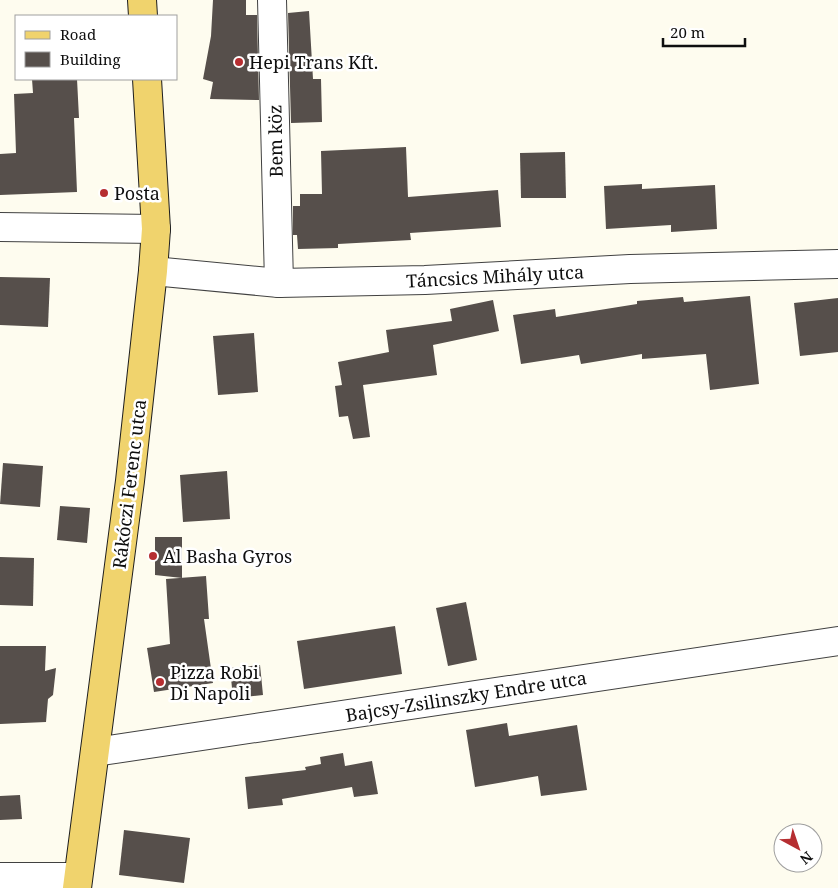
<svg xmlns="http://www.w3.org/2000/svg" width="838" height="888" viewBox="0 0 838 888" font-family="'Noto Serif',serif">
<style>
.building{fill:#564f4b}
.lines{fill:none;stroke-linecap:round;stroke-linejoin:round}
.minor-casing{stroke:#414141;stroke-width:30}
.major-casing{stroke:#1f1f1f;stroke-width:30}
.minor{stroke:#fff;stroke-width:28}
.major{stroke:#f0d36d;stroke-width:28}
.poi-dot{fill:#b62e31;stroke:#fff;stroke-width:2}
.labels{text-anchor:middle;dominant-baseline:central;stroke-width:5;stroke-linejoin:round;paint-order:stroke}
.poi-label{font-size:18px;fill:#0e0e0e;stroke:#fff;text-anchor:start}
.street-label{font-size:18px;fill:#0e0e0e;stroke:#fff}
</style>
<rect width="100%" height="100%" fill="#fefcef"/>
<g class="building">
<path d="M213,0H246V15H257L259,100L210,99L213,82L203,79L211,36Z"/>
<path d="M309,11L313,79H321L322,122L291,123L288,13Z"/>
<path d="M32,79H77L79,118H74L77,192L0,195V154L16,153L14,94L33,93Z"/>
<path d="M406,147L408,197L498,190L501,227L410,233L411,240L338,244V248L298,249L297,235H293V206H300V194H322L321,151Z"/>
<path d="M565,152L566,198H521L520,153Z"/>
<path d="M642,184V189L715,185L717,229L671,232V225L606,229L604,186Z"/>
<path d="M0,277L50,278L48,327L0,325Z"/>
<path d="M750,296L759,384L710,390L706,354L642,359V354L581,364L579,355L521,364L513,315L555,309L556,317L637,304V301L683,297L684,302Z"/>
<path d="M838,298V352L800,356L794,303Z"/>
<path d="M493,300L499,331L433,345L437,375L363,385L370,437L353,439L348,416L339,417L335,386L342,385L338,362L389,352L386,330L452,321L450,309Z"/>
<path d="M254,333L258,392L218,395L213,336Z"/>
<path d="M3,463L43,466L40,507L0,504Z"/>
<path d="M227,471L230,519L183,522L180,475Z"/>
<path d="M60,506L90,508L87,543L57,540Z"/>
<path d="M155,537H182V578L155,575Z"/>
<path d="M0,557L34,558L33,606L0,605Z"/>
<path d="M206,576L209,619H204L213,683L154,692L147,648L170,644L166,579Z"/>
<path d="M466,602L477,660L448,666L436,608Z"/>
<path d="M395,626L402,674L304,689L297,641Z"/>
<path d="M0,646H46L45,671L56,668L53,695L48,699L46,722L0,724Z"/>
<path d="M260,665L263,695L233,698L230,668Z"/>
<path d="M507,723L509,736L577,725L587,790L541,796L538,776L475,787L466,730Z"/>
<path d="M343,753L345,766L372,761L378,794L354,797L352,787L282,799L283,805L248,809L245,777L306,770L305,767L321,764L320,757Z"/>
<path d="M20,795L22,819L0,820V796Z"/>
<path d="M124,830L190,838L184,883L119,875Z"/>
</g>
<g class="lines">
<defs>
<g id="minor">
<path d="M272,0L279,283"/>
<path d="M0,227L156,229"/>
<path d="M153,271L279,283L425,280L630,269L838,264"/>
<path d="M95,752L838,641"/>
<path d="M0,877H78"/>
</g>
<g id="major">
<path d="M142,0L143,16"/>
<path d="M77,888L130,481L153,271L156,229L147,79"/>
</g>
</defs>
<use href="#minor" class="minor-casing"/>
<use href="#major" class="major-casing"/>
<use href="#minor" class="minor"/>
<use href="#major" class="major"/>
</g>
<g class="poi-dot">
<circle cx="239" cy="62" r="5"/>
<circle cx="104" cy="193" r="5"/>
<circle cx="153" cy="556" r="5"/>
<circle cx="160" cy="682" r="5"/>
</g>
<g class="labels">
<g class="poi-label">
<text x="249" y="62">Hepi Trans Kft.</text>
<text x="114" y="193">Posta</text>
<text x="163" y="556">Al Basha Gyros</text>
<text x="170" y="672">Pizza Robi<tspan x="170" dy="21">Di Napoli</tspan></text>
</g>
<g class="street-label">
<text transform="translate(275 141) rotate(-91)">Bem köz</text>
<text transform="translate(495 276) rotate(-3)">Táncsics Mihály utca</text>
<text transform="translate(129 484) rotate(-83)">Rákóczi Ferenc utca</text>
<text transform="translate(466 696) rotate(-9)">Bajcsy-Zsilinszky Endre utca</text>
</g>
</g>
<rect x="15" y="15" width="162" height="65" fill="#ffffff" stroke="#9f9f9f"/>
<rect x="25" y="31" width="25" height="8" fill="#f0d36d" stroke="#9f9f9f"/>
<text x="60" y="40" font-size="15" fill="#0e0e0e">Road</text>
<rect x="25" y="52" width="25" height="15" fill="#564f4b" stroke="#9f9f9f"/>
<text x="60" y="65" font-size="15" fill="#0e0e0e">Building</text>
<g transform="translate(798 848) rotate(140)"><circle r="24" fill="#ffffff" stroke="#9f9f9f"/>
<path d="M0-4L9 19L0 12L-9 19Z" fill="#b62e31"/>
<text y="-8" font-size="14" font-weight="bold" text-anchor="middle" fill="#0e0e0e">N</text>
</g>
<path d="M663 38v8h82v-8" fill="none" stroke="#0e0e0e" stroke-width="2.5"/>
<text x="670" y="38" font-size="15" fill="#0e0e0e" stroke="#ffffff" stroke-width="4" paint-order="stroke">20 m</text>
</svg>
